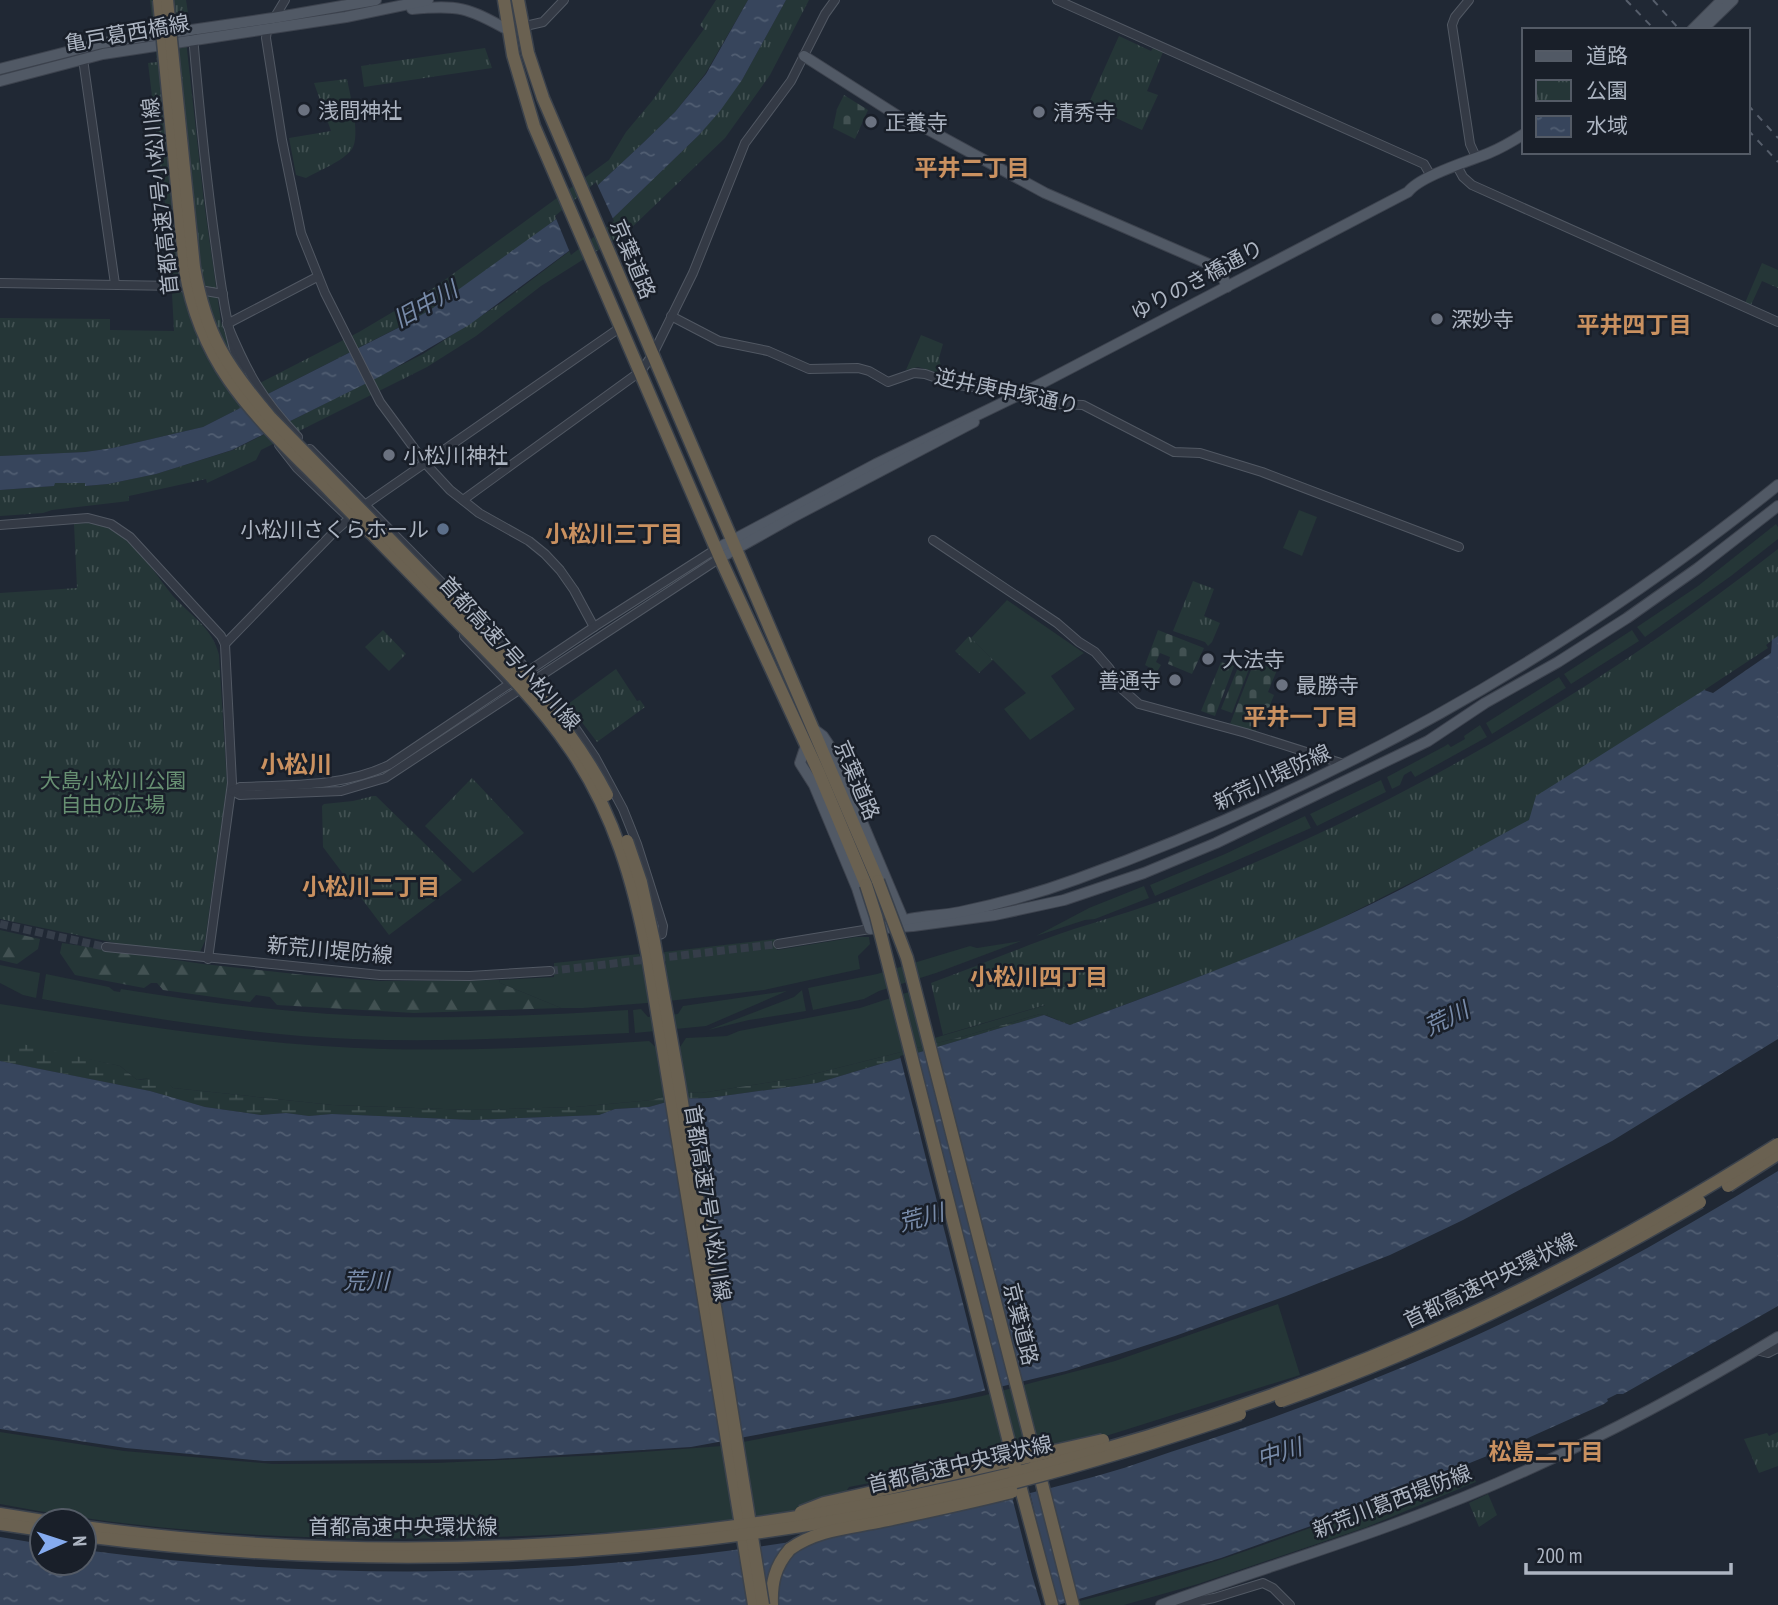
<svg xmlns="http://www.w3.org/2000/svg" width="1778" height="1605" viewBox="0 0 1778 1605" font-family="'PT Sans Narrow','Noto Sans JP',sans-serif">
<style>
.green{fill:#253637}
.forest{fill:url(#forest-firs)}
.wetland{fill:url(#wetland-marsh)}
.cemetery{fill:url(#cemetery-stones)}
.park{fill:url(#park-tufts)}
.water{fill:url(#water-ripples)}
.pier{fill:#202834}
.lines{fill:none;stroke-linecap:round;stroke-linejoin:round}
.minor-tunnel{stroke:#353d49;stroke-width:8;stroke-dasharray:8 4;stroke-linecap:butt}
.minor-casing{stroke:#515863;stroke-width:10}
.major-casing{stroke:#3d434e;stroke-width:12}
.highway-casing{stroke:#3b424c;stroke-width:15}
.minor{stroke:#343a45;stroke-width:8}
.major{stroke:#515965;stroke-width:10}
.highway{stroke:#6a6151;stroke-width:12}
.rail{stroke:#565e6b;stroke-width:2;stroke-dasharray:7 7;stroke-linecap:butt}
.highway-bridge-casing{stroke:#3b424c;stroke-width:15;stroke-linecap:butt}
.highway-bridge{stroke:#6a6151;stroke-width:12}
.worship-dot{fill:#6b7280;stroke:#191f29;stroke-width:2.5}
.service-dot{fill:#5c6f8a;stroke:#191f29;stroke-width:2.5}
.labels{text-anchor:middle;dominant-baseline:central;stroke-width:5;stroke-linejoin:round;paint-order:stroke}
.street-label{font-size:21px;fill:#adb5c2;stroke:#191f29}
.poi-label{font-size:21px;fill:#adb5c2;stroke:#191f29;text-anchor:start}
.park-label{font-size:21px;fill:#679072;stroke:#191f29}
.neighbourhood-label{font-size:23px;font-weight:bold;fill:#ca9160;stroke:#191f29}
.water-label{font-size:23px;font-style:italic;fill:#788ba9;stroke:#191f29}
.quarter-label{font-size:24px;font-weight:bold;fill:#ca9160;stroke:#191f29}
</style>
<defs>
<pattern id="forest-firs" width="22" height="20" patternUnits="userSpaceOnUse" patternTransform="scale(1.75)"><rect width="22" height="20" fill="#253637"/><path d="M5 1l3.5 6h-7zM16 11l3.5 6h-7z" fill="#425152"/></pattern>
<pattern id="wetland-marsh" width="20" height="14" patternUnits="userSpaceOnUse" patternTransform="scale(1.75)"><rect width="20" height="14" fill="#253637"/><path d="M1 5h8M5 5V1M11 12h8M15 12V8" fill="none" stroke="#425152"/></pattern>
<pattern id="cemetery-stones" width="16" height="16" patternUnits="userSpaceOnUse" patternTransform="scale(1.75)"><rect width="16" height="16" fill="#253637"/><path d="M2 7V4a2 2 0 0 1 4 0v3zM10 15v-3a2 2 0 0 1 4 0v3z" fill="#425152"/></pattern>
<pattern id="park-tufts" width="24" height="20" patternUnits="userSpaceOnUse" patternTransform="scale(1.75)"><rect width="24" height="20" fill="#253637"/><path d="M3 7l-1-3M5 7V3M7 7l1-3M15 17l-1-3M17 17v-4M19 17l1-3" fill="none" stroke="#425152"/></pattern>
<pattern id="water-ripples" width="26" height="14" patternUnits="userSpaceOnUse" patternTransform="scale(1.75)"><rect width="26" height="14" fill="#37455c"/><path d="M2 4q2-2 4 0t4 0M15 11q2-2 4 0t4 0" fill="none" stroke="#515e72"/></pattern>
</defs>
<rect width="100%" height="100%" fill="#202834"/>
<g class="green">
<path d="M1299,510L1317,517L1302,556L1283,548Z"/>
<path d="M1776,524L1778,527V539L1731,576L1645,637L1637,627L1698,586Z"/>
<path d="M1007,600L1084,653L1051,676L1075,709L1030,740L1004,709L1026,693L971,638Z"/>
<path d="M1632,630L1639,641L1571,684L1564,674Z"/>
<path d="M1559,677L1566,688L1492,734L1486,723Z"/>
<path d="M1480,725L1487,737L1415,777L1411,771L1404,775L1400,785L1392,789L1387,777L1445,746L1448,744L1451,747L1465,739L1464,736Z"/>
<path d="M1381,780L1386,792L1317,826L1310,814Z"/>
<path d="M1305,816L1311,828L1155,896L1150,885L1225,854Z"/>
<path d="M1144,886L1149,898L1095,919L1085,920L1036,936L1089,908Z"/>
<path d="M856,937H869L870,944L858,956L860,969L764,990L660,1002L583,1008H561L500,983L499,980L554,977V963L639,954L646,967L666,965L664,952L775,939L777,950Z"/>
<path d="M1021,941L936,973L879,991L864,999L813,1010L808,988L877,974L970,946L977,948Z"/>
<path d="M0,965L40,973L36,998L23,995L0,983Z"/>
<path d="M46,974L109,987L114,991L120,992L121,989C212,1004 306,1015 398,1017C474,1018 551,1015 628,1010L629,1033C537,1037 445,1043 353,1039C248,1035 144,1017 42,999Z"/>
<path d="M918,989L931,1039L1046,1005L1048,1016L1040,1014L965,1036L798,1078L701,1093L676,1092L653,1100L576,1107L471,1110L332,1105L173,1088C164,1080 149,1077 137,1080L120,1066L0,1041V1004C127,1023 256,1046 384,1049C472,1051 561,1047 649,1041L683,1072L680,1047L686,1038L727,1036L739,1031L860,1008Z"/>
<path d="M802,990L806,1011L749,1020L708,1030L794,997Z"/>
<path d="M787,991L706,1026L635,1033L633,1010L641,1009L648,1017L678,1014L683,1006Z"/>
<path d="M1278,1304L1300,1375L1090,1441L849,1487L839,1504C804,1510 770,1517 735,1522C665,1531 593,1533 523,1536C348,1543 172,1537 0,1504V1432L124,1451L273,1464L436,1463L601,1455L722,1446L982,1396L1115,1361Z"/>
<path d="M1468,1466L1476,1482L1367,1527L1198,1584L1124,1605H1064C1203,1571 1336,1520 1468,1466Z"/>
</g>
<g class="forest">
<path d="M0,930L40,939L38,949L17,964L0,960Z"/>
<path d="M62,943L203,964L305,975L380,981L499,980L500,983L561,1008L414,1013L277,1005L270,997L256,995L250,1002L163,990L157,983H151L144,988L75,975L60,953Z"/>
</g>
<path class="wetland" d="M1040,1014L1044,1015L817,1083L709,1098L677,1099L649,1107L615,1109L599,1115L473,1120L332,1114L309,1116L286,1113L261,1115L205,1107L150,1091L0,1061V1039L120,1066L137,1080L166,1077L168,1083L173,1088L332,1105L471,1110L576,1107L653,1100L676,1092L701,1093L798,1078L965,1036Z"/>
<g class="cemetery">
<path d="M844,95L868,110L855,139L833,128L837,109Z"/>
<path d="M1158,630L1204,648L1192,674L1168,664L1170,657L1160,653L1156,662L1161,665L1157,672L1145,665Z"/>
<path d="M1221,662L1234,666L1215,716L1201,711Z"/>
<path d="M1254,662L1277,670L1268,692L1274,695L1265,718H1262L1255,732L1230,724Z"/>
<path d="M1239,665L1249,669L1232,713L1221,709Z"/>
</g>
<g class="park">
<path d="M150,0H186L188,13L183,14L204,202L221,322L235,363L248,389L359,332L435,287L609,160L626,132L652,101L704,29L700,25L716,0H748L705,74L675,112L643,143L598,185L555,220L463,288L419,317L203,427L113,448L85,452L0,456V318L110,319V330L174,331L169,237L148,63L157,62Z"/>
<path d="M786,0H809L770,75L725,138L627,232L541,286L476,336L427,367L261,450L256,460L207,483L206,479L129,496V501L52,510L43,513L0,516V490L54,486V483H85L86,486L108,484L156,474L233,450L423,354L501,303L612,219L699,135L742,80Z"/>
<path d="M1119,36L1151,51L1153,48L1163,52L1147,91L1158,95L1142,130L1088,105Z"/>
<path d="M485,48L492,68L364,87L361,66Z"/>
<path d="M347,79C350,95 361,136 352,149C342,162 320,170 306,178L296,175L289,138L331,131L314,83Z"/>
<path d="M1762,263L1778,270V288L1762,281L1751,305L1745,303Z"/>
<path d="M921,335L943,344L939,358L943,374L918,367L906,370Z"/>
<path d="M88,523C99,525 110,527 119,534C141,550 156,575 173,596C190,615 213,628 219,655L227,784L205,941L200,952L130,946L0,919V593L77,588L74,524Z"/>
<path d="M1778,549V636L1766,645L1768,648L1665,716L1530,820L1481,847L1322,928L1223,968L1070,1025L1048,1016L1045,1005L943,1035L931,983C979,966 1025,945 1074,929C1113,917 1152,905 1189,890C1400,806 1600,689 1778,549Z"/>
<path d="M1193,581L1214,589L1204,616L1220,623L1212,642L1208,646L1205,642L1173,631Z"/>
<path d="M383,630L406,654L389,671L365,647Z"/>
<path d="M969,636L993,660L979,673L955,651Z"/>
<path d="M616,669L637,701L640,700L645,707L597,742L568,704Z"/>
<path d="M472,778L524,833L473,873L425,826Z"/>
<path d="M373,796H376L462,880L389,935L323,847L322,806L324,804L353,801Z"/>
<path d="M1778,1432V1466L1759,1473L1744,1439L1767,1433L1769,1436Z"/>
<path d="M1488,1494L1497,1515L1479,1527L1469,1503Z"/>
</g>
<g class="water">
<path d="M748,0H786L742,80L720,111L699,135L612,219L469,325L381,376L232,450L156,474L108,484L85,486V483H55L54,486L0,490V456L85,452L113,448L203,427L398,328L430,310L555,220L598,185L643,143L675,112L706,74Z"/>
<path d="M1778,636V1039L1612,1141L1463,1220L1390,1255L1286,1296L1175,1336L1066,1371L954,1398L691,1447L494,1459L264,1461L126,1448L0,1429V1061L150,1091L205,1107L261,1115L286,1113L309,1116L332,1114L473,1120L599,1115L615,1109L649,1107L677,1099L709,1098L817,1083L1044,1015L1070,1025C1154,994 1238,963 1320,928C1392,897 1460,857 1529,820L1536,796L1704,690L1713,693L1771,653L1772,640Z"/>
<path d="M1778,1171V1306L1623,1394H1617L1607,1399L1608,1401L1604,1404L1492,1454L1339,1516L1221,1558L1058,1605H0V1537L42,1544V1563H84V1550C336,1584 596,1577 846,1533C928,1518 1009,1499 1089,1478C1121,1470 1152,1458 1183,1448C1276,1418 1368,1383 1457,1344C1568,1295 1675,1234 1778,1171Z"/>
</g>
<g class="pier">
<path d="M596,182L614,221L571,255L555,216Z"/>
<path d="M915,1052L1001,1390L986,1394L900,1056Z"/>
<path d="M1029,1489L1045,1556L1059,1605H1041L1032,1575L1011,1493Z"/>
</g>
<g class="lines">
<g class="minor-tunnel">
<path d="M0,924L106,947"/>
<path d="M550,971L778,944"/>
</g>
<defs>
<g id="minor">
<path d="M285,0L267,30L266,38L282,140L301,233L325,293L380,402L425,463L450,490L479,513L529,541L545,554L560,570L574,590L594,627"/>
<path d="M1057,0L1424,164L1431,176"/>
<path d="M1469,0L1455,17L1452,25L1470,144L1476,157"/>
<path d="M521,27L543,22L564,0"/>
<path d="M193,36C199,106 206,178 216,248C222,293 228,336 243,379"/>
<path d="M83,59L115,284"/>
<path d="M1457,166L1463,177L1472,185L1778,322"/>
<path d="M0,283L176,286L223,294"/>
<path d="M671,316L719,341L768,351L809,369L858,368L869,371L888,382L914,373L925,374L957,385L1023,393L1054,404L1083,405L1174,452L1200,453L1262,472L1459,547"/>
<path d="M227,324C248,374 261,398 298,437"/>
<path d="M227,324L317,277"/>
<path d="M279,445L297,468L345,514"/>
<path d="M310,449L523,665L572,723L595,757L623,809L637,844L663,926L662,934L651,938"/>
<path d="M463,500L641,371L653,354L693,273L745,143L791,81L825,14L835,0"/>
<path d="M0,525L88,518L111,524L130,537L221,636L225,644L232,783L208,959"/>
<path d="M933,540L1057,623L1079,642L1095,652L1109,668L1123,690L1139,704L1246,733L1344,764"/>
<path d="M464,636L506,680"/>
<path d="M225,644L334,532L366,504L621,327"/>
<path d="M232,791L240,795L341,791L385,778L720,558"/>
<path d="M232,791L240,787C290,785 344,787 389,765L594,627L716,549"/>
<path d="M778,944L870,929"/>
<path d="M106,947L380,975L470,976L550,971"/>
<path d="M1756,1350L1768,1353L1778,1348"/>
<path d="M1178,1605L1214,1598L1263,1583L1273,1588L1290,1605"/>
</g>
<g id="major">
<path d="M412,9C459,5 467,7 508,30"/>
<path d="M1692,30L1722,0"/>
<path d="M1702,30L1733,0"/>
<path d="M804,56L909,123L918,124L1045,193L1211,265L1222,275L1227,287"/>
<path d="M0,69L102,43L273,18L376,0"/>
<path d="M0,81L103,54L346,17L428,0"/>
<path d="M716,549L876,464L1023,393L1408,192C1420,176 1469,161 1489,153C1501,148 1513,141 1524,134"/>
<path d="M720,558L793,517L974,422"/>
<path d="M815,730L823,736L831,748L903,919L901,925"/>
<path d="M806,745L800,763L814,785L857,888L870,929L913,926L995,915L1064,900L1144,873L1216,843L1428,741L1485,703L1558,662L1627,618L1698,568L1778,506"/>
<path d="M888,926C911,915 936,917 960,912C999,904 1039,893 1077,879C1331,787 1568,654 1778,485"/>
<path d="M1161,1605C1239,1576 1319,1552 1397,1523C1529,1475 1658,1410 1778,1337"/>
</g>
<g id="highway">
<path d="M504,0L513,55L534,126L720,558L819,773L866,885"/>
<path d="M518,0L528,53L543,98L878,881"/>
<path d="M1038,1468L1073,1605"/>
<path d="M1017,1474L1052,1605"/>
<path d="M0,1514L44,1521"/>
<path d="M0,1524L42,1530"/>
<path d="M772,1605C771,1583 775,1566 790,1549"/>
</g>
</defs>
<use href="#minor" class="minor-casing"/>
<use href="#major" class="major-casing"/>
<use href="#highway" class="highway-casing"/>
<use href="#minor" class="minor"/>
<use href="#major" class="major"/>
<use href="#highway" class="highway"/>
<g class="rail">
<path d="M1626,0L1655,30"/>
<path d="M1653,0L1680,30"/>
<path d="M1748,105L1778,138"/>
<path d="M1748,130L1778,162"/>
</g>
<defs>
<g id="highway-bridge">
<path d="M159,0L185,269C202,374 263,422 333,494C375,537 417,580 459,623C499,663 539,703 571,750C614,813 634,883 648,957L754,1605"/>
<path d="M167,0L194,267C206,336 226,365 270,417C328,476 385,534 442,593C504,656 566,716 607,795"/>
<path d="M627,841L641,882L654,941L679,1083L763,1605"/>
<path d="M878,881L907,958L1037,1465"/>
<path d="M866,885L876,916L1016,1470"/>
<path d="M1728,1186L1778,1154"/>
<path d="M1281,1401C1427,1350 1566,1280 1700,1202"/>
<path d="M801,1512L824,1503L1103,1440"/>
<path d="M84,1527C552,1590 1037,1511 1466,1316C1574,1266 1678,1207 1778,1144"/>
<path d="M84,1536C365,1572 651,1561 928,1503C1034,1480 1138,1449 1240,1414"/>
<path d="M790,1549C818,1529 851,1528 883,1521C926,1512 969,1503 1012,1492"/>
</g>
</defs>
<use href="#highway-bridge" class="highway-bridge-casing"/>
<use href="#highway-bridge" class="highway-bridge"/>
</g>
<g class="worship-dot">
<circle cx="304" cy="110" r="7"/>
<circle cx="1039" cy="112" r="7"/>
<circle cx="871" cy="122" r="7"/>
<circle cx="1437" cy="319" r="7"/>
<circle cx="389" cy="455" r="7"/>
<circle cx="1208" cy="659" r="7"/>
<circle cx="1175" cy="680" r="7"/>
<circle cx="1282" cy="685" r="7"/>
</g>
<circle class="service-dot" cx="443" cy="529" r="7"/>
<g class="labels">
<g class="street-label">
<text transform="translate(127 33) rotate(-10)">亀戸葛西橋線</text>
<text transform="translate(160 196) rotate(-96)">首都高速7号小松川線</text>
<text transform="translate(633 259) rotate(67)">京葉道路</text>
<text transform="translate(1197 280) rotate(-28)">ゆりのき橋通り</text>
<text transform="translate(1007 391) rotate(12)">逆井庚申塚通り</text>
<text transform="translate(510 653) rotate(48)">首都高速7号小松川線</text>
<text transform="translate(1272 777) rotate(-25)">新荒川堤防線</text>
<text transform="translate(857 780) rotate(67)">京葉道路</text>
<text transform="translate(330 950) rotate(5)">新荒川堤防線</text>
<text transform="translate(708 1203) rotate(81)">首都高速7号小松川線</text>
<text transform="translate(1490 1280) rotate(-26)">首都高速中央環状線</text>
<text transform="translate(1021 1324) rotate(76)">京葉道路</text>
<text transform="translate(960 1464) rotate(-13)">首都高速中央環状線</text>
<text transform="translate(1392 1501) rotate(-21)">新荒川葛西堤防線</text>
<text x="403" y="1526">首都高速中央環状線</text>
</g>
<g class="poi-label">
<text x="318" y="110">浅間神社</text>
<text x="1053" y="112">清秀寺</text>
<text x="885" y="122">正養寺</text>
<text x="1451" y="319">深妙寺</text>
<text x="403" y="455">小松川神社</text>
<text x="429" y="529" text-anchor="end">小松川さくらホール</text>
<text x="1222" y="659">大法寺</text>
<text x="1161" y="680" text-anchor="end">善通寺</text>
<text x="1296" y="685">最勝寺</text>
</g>
<g class="park-label">
<text x="113" y="780">大島小松川公園<tspan x="113" dy="24">自由の広場</tspan></text>
</g>
<g class="neighbourhood-label">
<text x="972" y="167">平井二丁目</text>
<text x="1634" y="324">平井四丁目</text>
<text x="614" y="533">小松川三丁目</text>
<text x="1301" y="716">平井一丁目</text>
<text x="371" y="886">小松川二丁目</text>
<text x="1039" y="976">小松川四丁目</text>
<text x="1546" y="1451">松島二丁目</text>
</g>
<g class="water-label">
<text transform="translate(425 304) rotate(-29)">旧中川</text>
<text transform="translate(1446 1018) rotate(-26)">荒川</text>
<text transform="translate(921 1217) rotate(-15)">荒川</text>
<text x="366" y="1280">荒川</text>
<text transform="translate(1279 1452) rotate(-17)">中川</text>
</g>
<g class="quarter-label">
<text x="296" y="764">小松川</text>
</g>
</g>
<rect x="1522" y="28" width="228" height="126" fill="#191f29" stroke="#545b66" stroke-width="2"/>
<rect x="1536" y="51" width="35" height="10" fill="#515965" stroke="#545b66" stroke-width="2"/>
<text x="1586" y="63" font-size="21" fill="#adb5c2">道路</text>
<rect x="1536" y="80" width="35" height="21" fill="url(#park-tufts)" stroke="#545b66" stroke-width="2"/>
<text x="1586" y="98" font-size="21" fill="#adb5c2">公園</text>
<rect x="1536" y="116" width="35" height="21" fill="url(#water-ripples)" stroke="#545b66" stroke-width="2"/>
<text x="1586" y="133" font-size="21" fill="#adb5c2">水域</text>
<g transform="translate(63 1542) rotate(87)"><circle r="33" fill="#191f29" stroke="#545b66" stroke-width="2"/>
<path d="M0-5L12 26L0 18L-12 26Z" fill="#85abef"/>
<text y="-10" font-size="19" font-weight="bold" text-anchor="middle" fill="#adb5c2">N</text>
</g>
<path d="M1526 1563v10h205v-10" fill="none" stroke="#adb5c2" stroke-width="3.5"/>
<text x="1536" y="1563" font-size="21" fill="#adb5c2" stroke="#191f29" stroke-width="5" paint-order="stroke">200 m</text>
</svg>
